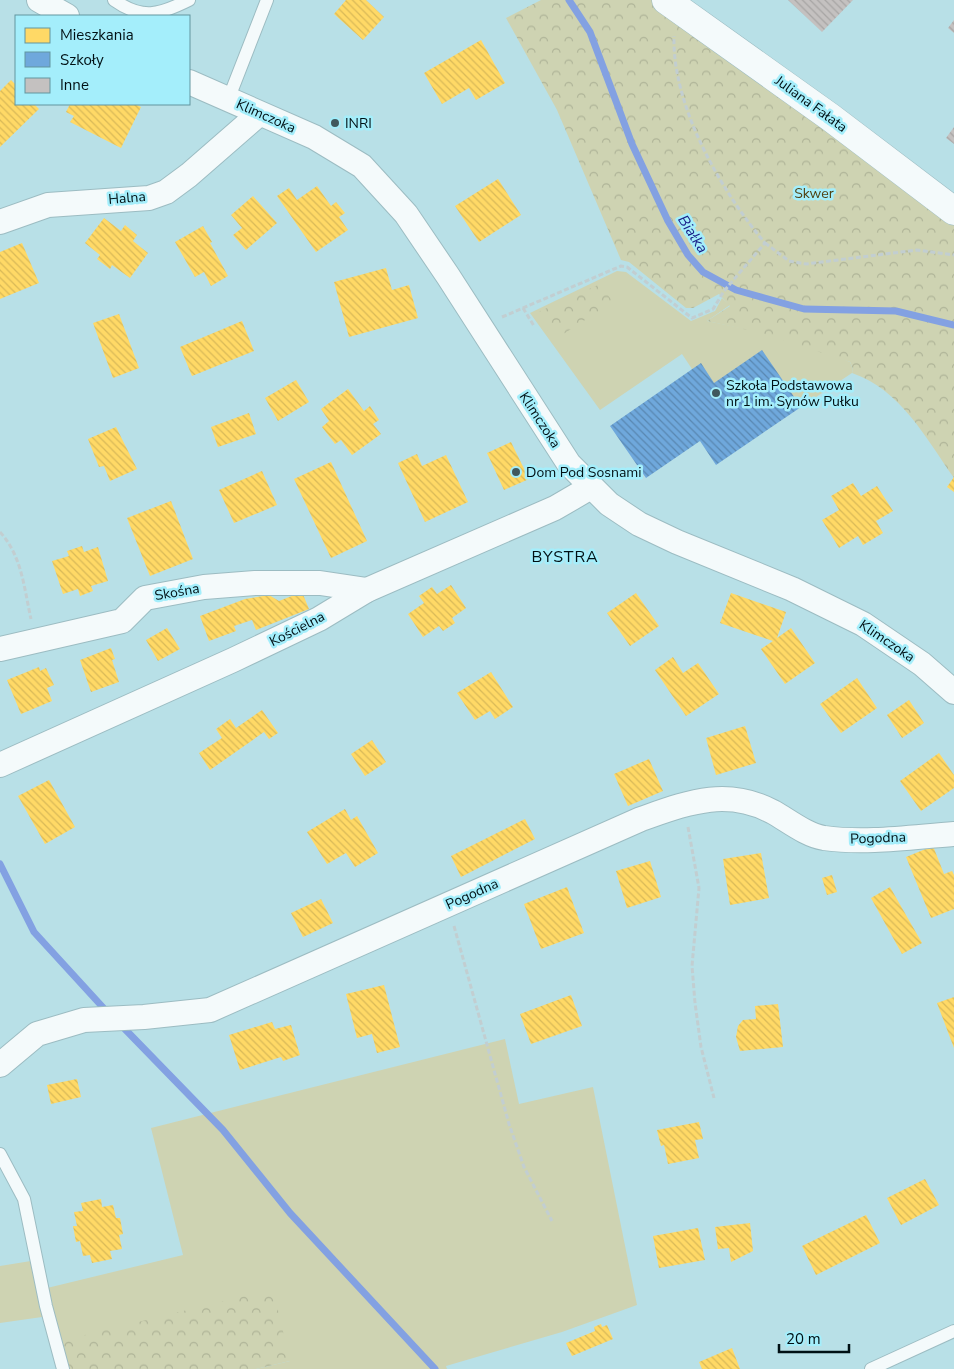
<svg xmlns="http://www.w3.org/2000/svg" width="954" height="1369" viewBox="0 0 954 1369" font-family="'Nunito Sans',sans-serif">
<style>
.grass{fill:#ced3b2}
.forest{fill:url(#forest-crowns)}
.homes{fill:url(#homes-back-hatch)}
.schools{fill:url(#schools-back-hatch)}
.lines{fill:none;stroke-linecap:round;stroke-linejoin:round}
.stream{stroke:#83a1e2;stroke-width:7}
.building{fill:url(#building-back-hatch)}
.lane-casing{stroke:#9cbcc2;stroke-width:14}
.street-casing{stroke:#9cbcc2;stroke-width:26}
.secondary-casing{stroke:#9cbcc2;stroke-width:29}
.path{stroke:#c2ced1;stroke-width:3;stroke-dasharray:5 2.5;stroke-linecap:butt}
.lane{stroke:#f4fafb;stroke-width:12}
.street{stroke:#f4fafb;stroke-width:24}
.secondary{stroke:#f4fafb;stroke-width:28}
.poi-dot{fill:#40595e;stroke:#a4eefb;stroke-width:2}
.labels{text-anchor:middle;dominant-baseline:central;stroke-width:5;stroke-linejoin:round;paint-order:stroke}
.street-label{font-size:14px;fill:#001014;stroke:#a4eefb}
.poi-label{font-size:14px;fill:#001014;stroke:#a4eefb;text-anchor:start}
.park-label{font-size:14px;fill:#514112;stroke:#a4eefb}
.water-label{font-size:15px;font-style:italic;fill:#181e87;stroke:#a4eefb}
.quarter-label{font-size:16px;letter-spacing:1px;fill:#001014;stroke:#a4eefb}
</style>
<defs>
<pattern id="forest-crowns" width="20" height="18" patternUnits="userSpaceOnUse" patternTransform="scale(1.25)"><rect width="20" height="18" fill="#ced3b2"/><path d="M2 6a3 3 0 1 1 6 0M12 15a3 3 0 1 1 6 0" fill="none" stroke="#afb498"/></pattern>
<pattern id="homes-back-hatch" width="6" height="6" patternUnits="userSpaceOnUse" patternTransform="scale(1.25)"><rect width="6" height="6" fill="#ffd966"/><path d="M-1 5l2 2M0 0l6 6M5-1l2 2" fill="none" stroke="#d9b958"/></pattern>
<pattern id="schools-back-hatch" width="6" height="6" patternUnits="userSpaceOnUse" patternTransform="scale(1.25)"><rect width="6" height="6" fill="#6fa8dc"/><path d="M-1 5l2 2M0 0l6 6M5-1l2 2" fill="none" stroke="#5987b1"/></pattern>
<pattern id="building-back-hatch" width="6" height="6" patternUnits="userSpaceOnUse" patternTransform="scale(1.25)"><rect width="6" height="6" fill="#c4c1c0"/><path d="M-1 5l2 2M0 0l6 6M5-1l2 2" fill="none" stroke="#a7a5a4"/></pattern>
</defs>
<rect width="100%" height="100%" fill="#b8e0e7"/>
<g class="grass">
<path d="M617,271L626,272L691,321L715,311L722,298L730,305L707,321L761,332L843,359L850,362L853,369L852,373L801,407L714,383L692,369L682,354L600,410L530,313Z"/>
<path d="M505,1039L519,1104L593,1087L637,1305L562,1332L446,1366L447,1369H256L290,1361L56,1342L49,1316L0,1323V1266L37,1260L43,1289L183,1255L151,1128Z"/>
</g>
<g class="forest">
<path d="M541,0H666L954,211V478C926,438 900,389 852,373L853,369L850,362L761,333L707,321L730,306L719,294L693,308H686L629,262L621,260L557,110L506,18Z"/>
<path d="M600,284L613,302L554,340L536,313Z"/>
<path d="M273,1289L290,1361L256,1369H63L56,1342Z"/>
</g>
<g class="homes">
<path d="M346,0H366L384,17L363,40L334,14Z"/>
<path d="M481,40L505,83L476,100L469,88L442,104L424,73Z"/>
<path d="M11,80L16,85V104H34L39,109L0,147V91Z"/>
<path d="M70,104H135L141,107L121,148L70,122L74,116L66,112Z"/>
<path d="M498,179L521,215L479,242L455,206Z"/>
<path d="M317,186L331,206L336,202L345,213L339,217L348,230L316,252L277,196L289,188L297,200Z"/>
<path d="M253,196L277,223L246,250L233,235L242,228L231,215Z"/>
<path d="M104,218L121,231L125,225L137,235L133,241L148,253L130,278L112,265L110,269L97,259L100,255L85,243Z"/>
<path d="M203,226L212,242L210,243L228,276L211,286L204,272L195,277L175,242Z"/>
<path d="M22,243L39,283L0,299V252Z"/>
<path d="M386,268L392,290L409,285L418,318L349,337L334,282Z"/>
<path d="M119,314L139,368L113,378L93,323Z"/>
<path d="M242,321L254,351L192,376L180,347Z"/>
<path d="M296,380L309,402L278,421L265,398Z"/>
<path d="M348,389L364,411L370,406L379,420L373,424L381,434L352,455L341,440L335,444L322,427L329,421L321,409Z"/>
<path d="M249,413L256,434L218,447L211,427Z"/>
<path d="M116,427L137,469L110,481L104,466L99,467L88,439Z"/>
<path d="M511,442L529,479L504,490L487,453Z"/>
<path d="M417,454L422,466L446,455L468,502L425,522L398,463Z"/>
<path d="M331,462L367,541L331,558L294,479Z"/>
<path d="M262,471L277,505L234,523L219,490Z"/>
<path d="M954,477V492L947,487Z"/>
<path d="M853,483L861,496L877,486L893,511L876,521L883,533L863,545L858,536L839,548L822,520L839,510L831,496Z"/>
<path d="M171,501L193,559L150,576L127,518Z"/>
<path d="M82,546L84,552L98,547L108,581L91,586L93,591L80,596L78,589L63,594L52,561L69,556L67,551Z"/>
<path d="M451,585L466,608L452,618L455,623L443,631L439,626L423,637L408,614L424,603L419,596L432,587L437,594Z"/>
<path d="M302,592L309,609L256,630L252,620L234,626L236,631L209,641L200,616L245,599L269,595L279,601Z"/>
<path d="M636,593L659,626L630,646L607,613Z"/>
<path d="M731,593L786,612L777,638L791,628L815,663L785,684L761,649L773,641L720,623Z"/>
<path d="M167,628L180,649L158,661L146,640Z"/>
<path d="M111,648L115,659L112,660L119,682L91,692L80,660Z"/>
<path d="M673,657L683,673L698,663L719,694L686,716L655,670Z"/>
<path d="M39,667L40,671L46,668L54,685L47,688L52,701L21,714L7,680Z"/>
<path d="M491,672L513,707L495,719L490,711L475,720L457,693Z"/>
<path d="M857,678L877,708L841,733L820,704Z"/>
<path d="M909,700L924,723L902,738L887,715Z"/>
<path d="M262,710L278,733L269,739L264,732L210,770L199,753L222,738L216,729L230,719L236,728Z"/>
<path d="M745,726L756,763L716,775L706,738Z"/>
<path d="M372,740L386,762L365,776L351,754Z"/>
<path d="M939,753L954,775V788L921,811L900,781Z"/>
<path d="M649,759L663,791L628,806L614,774Z"/>
<path d="M49,780L75,827L45,844L18,796Z"/>
<path d="M345,809L351,820L357,816L378,853L355,867L346,853L327,864L307,832Z"/>
<path d="M525,819L535,839L461,877L451,856Z"/>
<path d="M933,846L944,874L952,871L954,875V909L931,918L906,857Z"/>
<path d="M761,853L769,898L730,905L723,859Z"/>
<path d="M650,861L661,897L627,908L616,871Z"/>
<path d="M832,875L837,892L827,895L822,878Z"/>
<path d="M567,887L584,933L541,949L524,904Z"/>
<path d="M890,887L922,943L902,954L871,898Z"/>
<path d="M321,899L333,923L303,937L291,913Z"/>
<path d="M384,985L400,1047L377,1053L372,1034L357,1038L346,994Z"/>
<path d="M571,995L582,1026L531,1044L520,1014Z"/>
<path d="M954,997V1048L937,1003Z"/>
<path d="M778,1004L783,1047L740,1051L736,1037L738,1026L743,1020L756,1019L755,1006Z"/>
<path d="M272,1022L275,1029L291,1025L300,1055L283,1061L281,1057L240,1070L229,1035Z"/>
<path d="M77,1079L81,1097L51,1104L47,1085Z"/>
<path d="M699,1122L703,1139L695,1140L699,1158L668,1164L664,1145L661,1146L657,1130Z"/>
<path d="M925,1179L939,1205L901,1225L887,1198Z"/>
<path d="M101,1199L102,1207L113,1205L116,1218H120L123,1234L119,1235L122,1249L110,1251L112,1259L92,1263L90,1255L83,1256L80,1241L76,1242L73,1226H77L74,1212L83,1211L81,1203Z"/>
<path d="M866,1215L880,1243L816,1275L802,1246Z"/>
<path d="M750,1223L753,1251L731,1262L729,1248L718,1249L715,1227Z"/>
<path d="M698,1228L705,1260L659,1268L653,1236Z"/>
<path d="M601,1324L602,1327L607,1325L613,1339L572,1356L566,1343L595,1331L594,1327Z"/>
<path d="M732,1348L740,1369H702L699,1362Z"/>
</g>
<path class="schools" d="M762,350L801,407L716,465L700,441L646,478L610,426L701,363L714,383Z"/>
<g class="lines">
<g class="stream">
<path d="M569,0L590,32L632,144L668,221L688,255L703,272L736,290L804,309L896,311L954,325"/>
<path d="M0,864L34,932L109,1014"/>
<path d="M119,1023L223,1130L290,1213L435,1369"/>
</g>
</g>
<g class="building">
<path d="M788,0H853L822,32Z"/>
<path d="M954,20V33L948,28Z"/>
<path d="M954,127V144L946,138Z"/>
</g>
<g class="lines">
<defs>
<g id="lane">
<path d="M114,0C142,20 159,15 189,0"/>
<path d="M228,100L267,0"/>
<path d="M0,1154L24,1199L46,1306L63,1369"/>
<path d="M871,1369L954,1331"/>
</g>
<g id="street">
<path d="M39,0L67,16"/>
<path d="M189,82L314,137L362,166L406,214L448,276L569,464L609,504L639,524L677,542L792,589L863,624L922,664L954,692"/>
<path d="M0,222L48,205L149,198L166,192L189,175L259,114"/>
<path d="M0,649L122,621L145,598L204,587L255,583H320L367,590"/>
<path d="M0,765L233,660L319,619L367,590L555,508L591,487"/>
<path d="M0,1065L37,1034L84,1020L144,1017L210,1010L641,819C687,803 726,787 773,812C789,821 806,835 824,838C866,844 912,837 954,834"/>
</g>
<path id="secondary" d="M666,0L830,117L954,211"/>
</defs>
<use href="#lane" class="lane-casing"/>
<use href="#street" class="street-casing"/>
<use href="#secondary" class="secondary-casing"/>
<g class="path">
<path d="M765,243L789,261L806,264L917,250L954,255"/>
<path d="M523,308L534,326"/>
<path d="M502,317L621,266L627,267L692,318L713,309L724,291L765,243C721,191 672,106 674,36"/>
<path d="M0,532C22,556 24,588 31,619"/>
<path d="M688,827L699,888L692,966L695,1003L701,1047L714,1098"/>
<path d="M454,926L509,1124L524,1167L552,1221"/>
</g>
<use href="#lane" class="lane"/>
<use href="#street" class="street"/>
<use href="#secondary" class="secondary"/>
</g>
<g class="poi-dot">
<circle cx="335" cy="123" r="5"/>
<circle cx="716" cy="393" r="5"/>
<circle cx="516" cy="472" r="5"/>
</g>
<g class="labels">
<g class="street-label">
<text transform="translate(811 104) rotate(36)">Juliana Fałata</text>
<text transform="translate(266 116) rotate(24)">Klimczoka</text>
<text transform="translate(127 198) rotate(-5)">Halna</text>
<text transform="translate(540 420) rotate(57)">Klimczoka</text>
<text transform="translate(177 592) rotate(-10)">Skośna</text>
<text transform="translate(297 629) rotate(-27)">Kościelna</text>
<text transform="translate(887 641) rotate(34)">Klimczoka</text>
<text transform="translate(878 838) rotate(-2)">Pogodna</text>
<text transform="translate(472 894) rotate(-24)">Pogodna</text>
</g>
<g class="poi-label">
<text x="345" y="123">INRI</text>
<text x="726" y="385">Szkoła Podstawowa<tspan x="726" dy="16">nr 1 im. Synów Pułku</tspan></text>
<text x="526" y="472">Dom Pod Sosnami</text>
</g>
<g class="park-label">
<text x="814" y="193">Skwer</text>
</g>
<g class="water-label">
<text transform="translate(693 234) rotate(57)">Białka</text>
</g>
<g class="quarter-label">
<text x="565" y="557">BYSTRA</text>
</g>
</g>
<rect x="15" y="15" width="175" height="90" fill="#a4eefb" stroke="#62959f"/>
<rect x="25" y="28" width="25" height="15" fill="#ffd966" stroke="#62959f"/>
<text x="60" y="40" font-size="15" fill="#001014">Mieszkania</text>
<rect x="25" y="52" width="25" height="15" fill="#6fa8dc" stroke="#62959f"/>
<text x="60" y="65" font-size="15" fill="#001014">Szkoły</text>
<rect x="25" y="78" width="25" height="15" fill="#c4c1c0" stroke="#62959f"/>
<text x="60" y="90" font-size="15" fill="#001014">Inne</text>
<path d="M779 1344v8h70v-8" fill="none" stroke="#001014" stroke-width="2.5"/>
<text x="786" y="1344" font-size="15" fill="#001014" stroke="#a4eefb" stroke-width="4" paint-order="stroke">20 m</text>
</svg>
